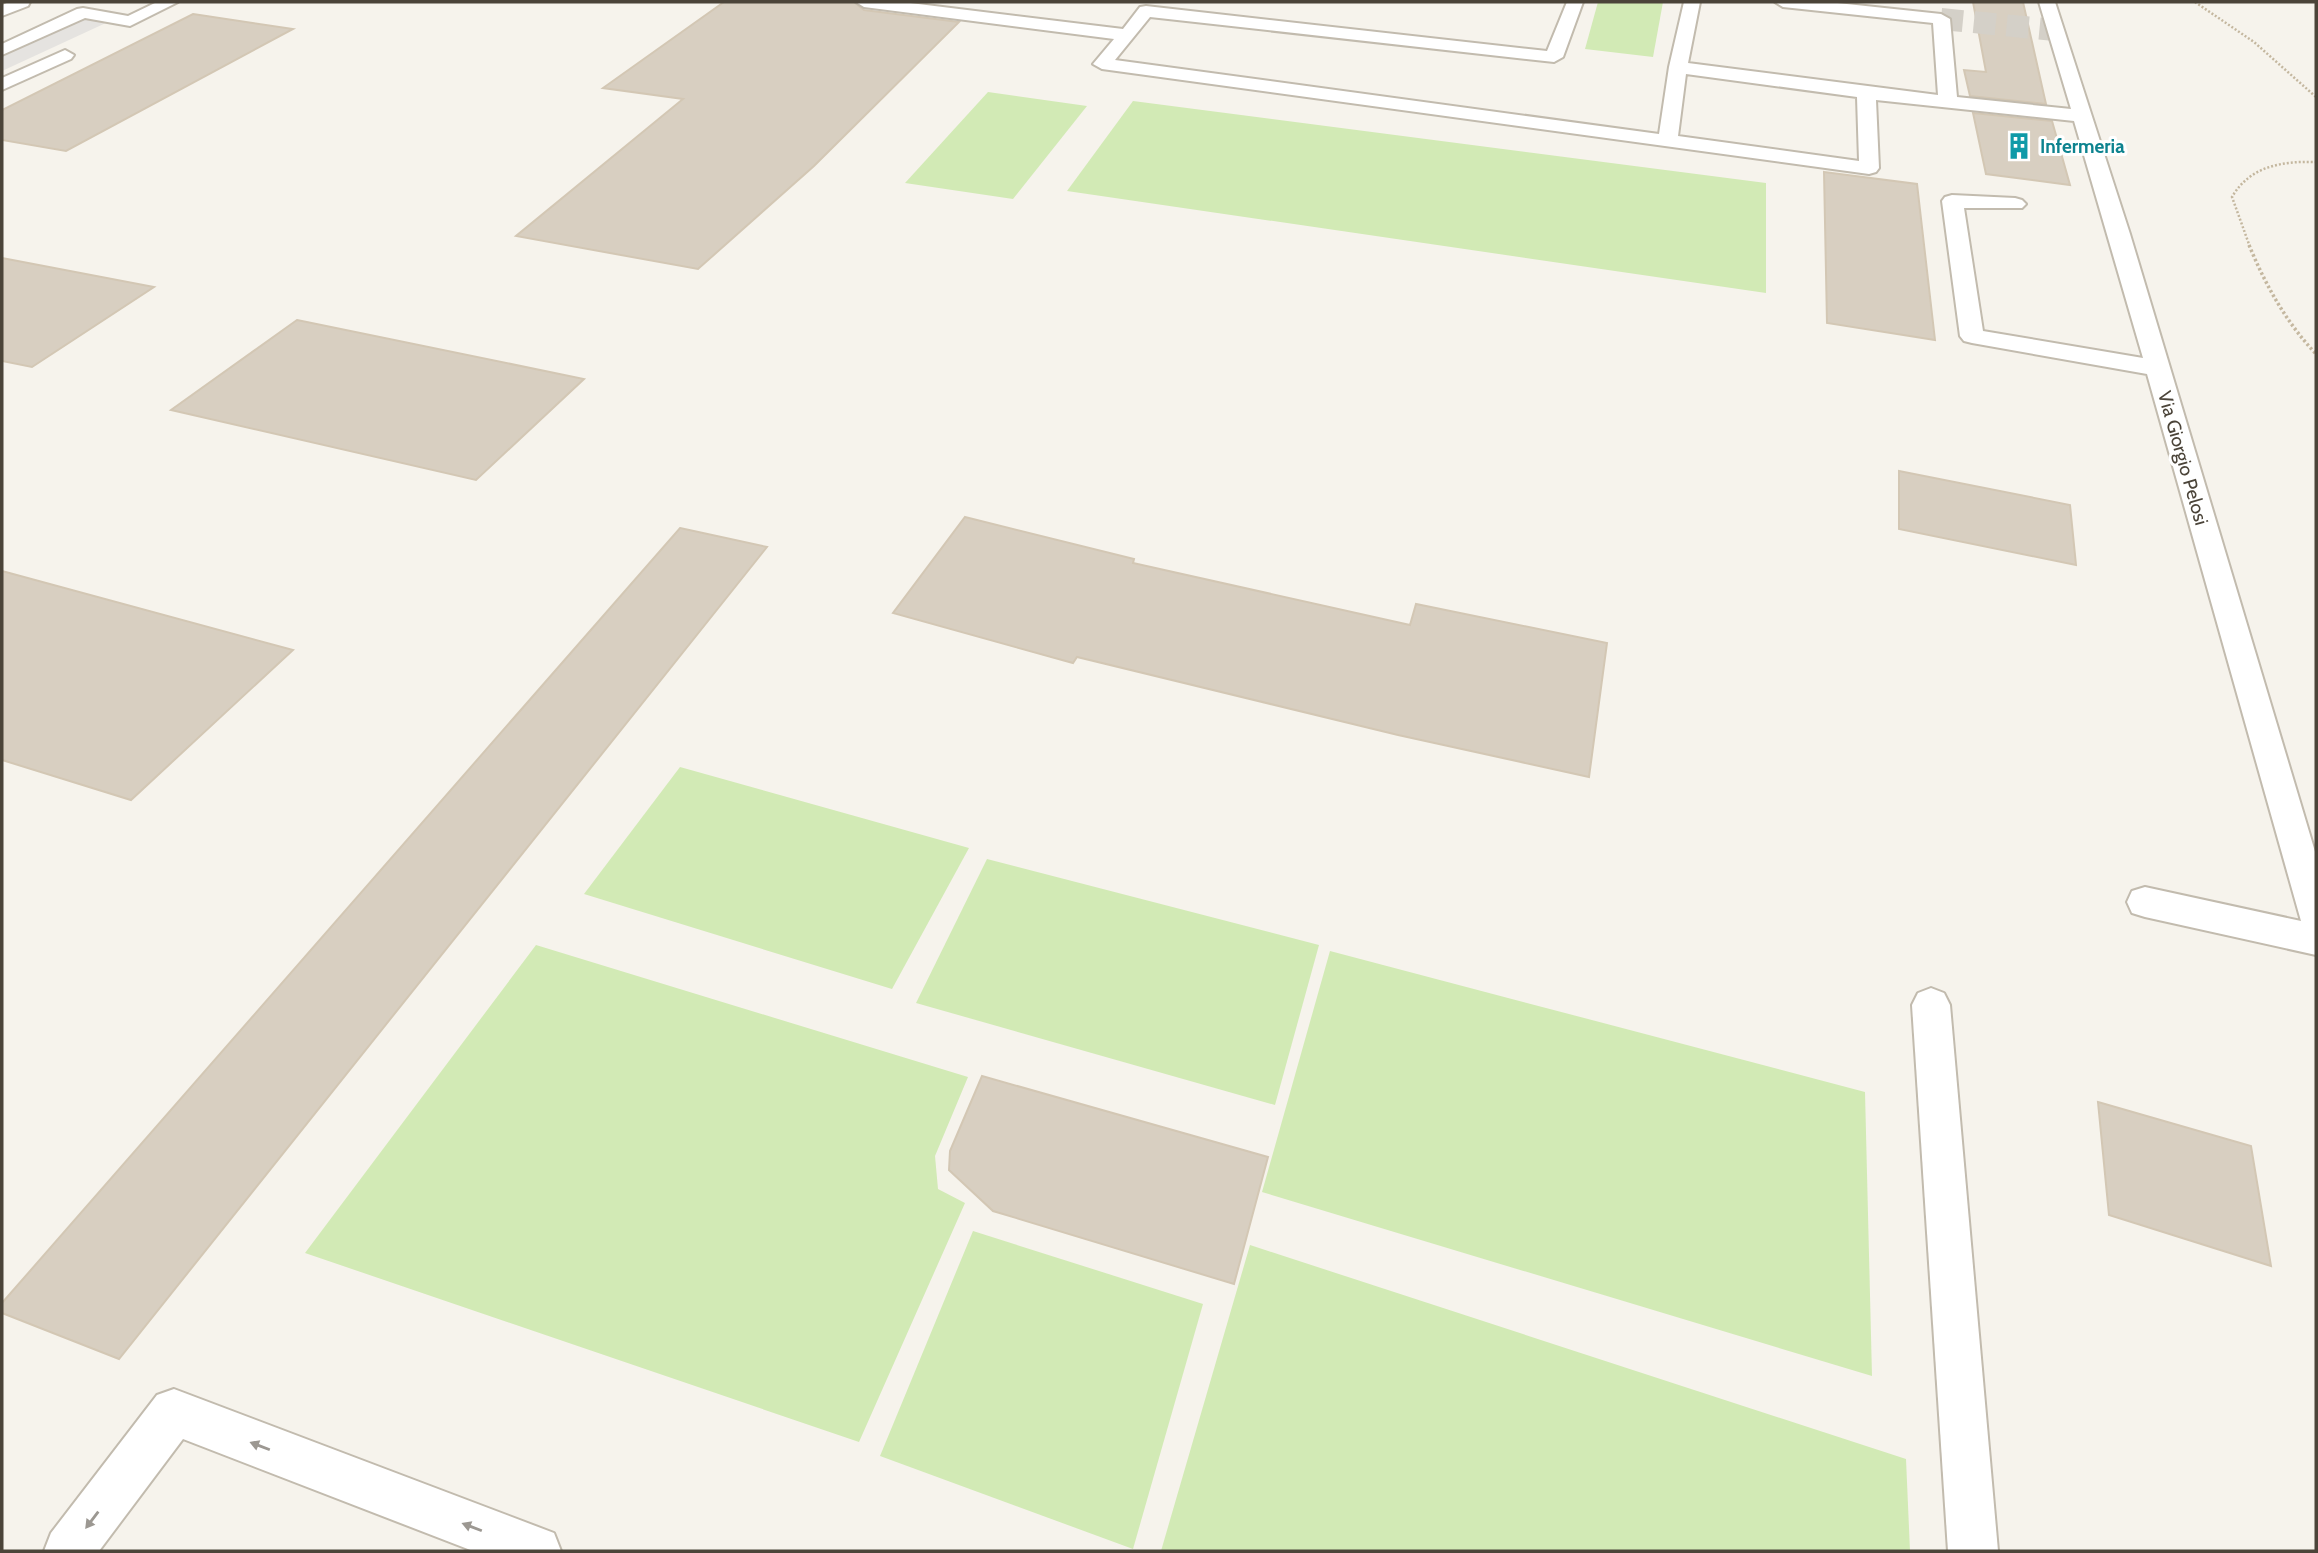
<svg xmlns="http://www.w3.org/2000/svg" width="2318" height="1553" viewBox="0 0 2318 1553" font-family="Cabin,sans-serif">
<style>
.green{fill:#d2eab5}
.parking{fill:#e5e3e0}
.building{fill:#d8cfc1;stroke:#d3c7b4;stroke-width:2}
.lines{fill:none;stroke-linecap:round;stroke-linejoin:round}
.street-tunnel{stroke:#d4d0c8;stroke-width:22;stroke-dasharray:22 11;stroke-linecap:butt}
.lane-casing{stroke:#c2bbae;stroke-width:4}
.path-far1{stroke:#c4b79f;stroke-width:2.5;stroke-dasharray:2 2;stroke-linecap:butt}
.path{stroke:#c4b79f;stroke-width:3.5;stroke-dasharray:2.5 2.5;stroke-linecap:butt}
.lane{fill:#fff;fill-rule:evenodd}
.oneway{fill:#9c9892}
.labels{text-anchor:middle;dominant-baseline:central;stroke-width:6;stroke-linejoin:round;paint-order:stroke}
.far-culture-label{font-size:19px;font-weight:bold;fill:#0d838f;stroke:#fff;text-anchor:start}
.far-street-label{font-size:19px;fill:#4b4439;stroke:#fff}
</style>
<rect width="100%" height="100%" fill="#f6f3ec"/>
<g class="green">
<path d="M1598,2H1663L1653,57L1585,49Z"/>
<path d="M988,92L1087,106L1013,199L905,183Z"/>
<path d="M1133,101L1766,183V293L1067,191Z"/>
<path d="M680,767L969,848L892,989L584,894Z"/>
<path d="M987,859L1319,945L1275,1105L916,1003Z"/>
<path d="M536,945L968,1077L935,1156L938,1189L965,1203L859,1442L305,1253Z"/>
<path d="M1330,951L1865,1092L1872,1376L1262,1192Z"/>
<path d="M973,1231L1203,1304L1133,1549L880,1456Z"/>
<path d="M1250,1245L1906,1459L1910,1551H1161Z"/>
</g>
<path class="parking" d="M83,18L108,22L2,71V55Z"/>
<g class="building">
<path d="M724,2H854L864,10L959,22L814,166L698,269L516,236L683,99L603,88Z"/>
<path d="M1973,2H2023L2046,104L1970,96L1964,70L1986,72Z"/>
<path d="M193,14L293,29L66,151L2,140V110Z"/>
<path d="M1973,113L2052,121L2070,185L1986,174Z"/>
<path d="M1824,172L1917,184L1935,340L1827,323Z"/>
<path d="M2,258L154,287L32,367L2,361Z"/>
<path d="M297,320L584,379L476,480L171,410Z"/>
<path d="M1899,471L2070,505L2076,565L1899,529Z"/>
<path d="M965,517L1134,559L1133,563L1410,625L1416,604L1607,643L1589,777L1398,735L1077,657L1073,663L893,613Z"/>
<path d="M680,528L767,547L119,1359L2,1313V1303Z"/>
<path d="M2,571L293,650L131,800L2,760Z"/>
<path d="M982,1076L1268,1157L1234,1284L993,1211L949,1170L950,1151Z"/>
<path d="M2098,1102L2251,1146L2271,1266L2109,1215Z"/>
</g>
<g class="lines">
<path class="street-tunnel" d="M1941,19L2055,30"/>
<defs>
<g id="lane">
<path d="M9,2H30L28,6L2,16V5Z"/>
<path d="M157,2H178L130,26L85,18L2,55V44L77,9L83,8L128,16Z"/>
<path d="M856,2H902L1123,29L1140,7L1146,6L1547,51L1567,2H1583L1563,57L1554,62L1150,17L1115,60L1659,134L1669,67L1684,2H1700L1688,63L1938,95L1933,23L1783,7L1775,2H1828L1941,14L1950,19L1957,97L2071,109L2039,2H2055L2130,234L2316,855V955L2145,917L2132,913L2127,902L2132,891L2145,887L2301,921L2147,374L1972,343L1964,341L1960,336L1942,201L1945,197L1952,195L2015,198L2022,200L2026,204L2022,208H1964L1983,331L2143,358L2074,121L1876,100L1879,168L1876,172L1869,174L1102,69L1093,64L1114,39L864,7ZM1686,74L1857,97L1859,161L1678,136Z"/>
<path d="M65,50L74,55L71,59L2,90V78Z"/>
<path d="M1931,988L1944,993L1950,1005L1998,1551H1948L1912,1005L1918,993Z"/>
<path d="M174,1389L554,1533L561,1551H473L183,1439L99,1551H44L51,1533L157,1395Z"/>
</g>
</defs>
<use href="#lane" class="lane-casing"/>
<g class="path-far1">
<path d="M2195,2L2254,42L2316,97"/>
<path d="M2250,247L2232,197C2250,166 2282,161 2316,162"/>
</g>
<path class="path" d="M2249,245C2266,286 2286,322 2316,354"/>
<use href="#lane" class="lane"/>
</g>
<defs><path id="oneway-solid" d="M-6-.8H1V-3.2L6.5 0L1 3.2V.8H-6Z" transform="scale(1.75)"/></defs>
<g class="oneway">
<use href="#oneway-solid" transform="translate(260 1446) rotate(-159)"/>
<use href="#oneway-solid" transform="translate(92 1520) rotate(127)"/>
<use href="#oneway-solid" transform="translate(472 1527) rotate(-159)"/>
</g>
<defs>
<symbol id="building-bare" viewBox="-9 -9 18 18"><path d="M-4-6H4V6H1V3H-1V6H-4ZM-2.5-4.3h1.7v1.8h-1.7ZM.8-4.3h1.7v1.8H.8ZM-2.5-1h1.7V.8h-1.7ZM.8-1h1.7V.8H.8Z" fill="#0f9aa8" stroke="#fff" stroke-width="2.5" paint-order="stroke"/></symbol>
</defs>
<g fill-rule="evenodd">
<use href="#building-bare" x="2000" y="127" width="38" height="38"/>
</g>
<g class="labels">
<g class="far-culture-label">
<text x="2040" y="146">Infermeria</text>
</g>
<g class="far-street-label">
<text transform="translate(2183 458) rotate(74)">Via Giorgio Pelosi</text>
</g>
</g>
<rect width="2318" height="1553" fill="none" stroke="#4b4439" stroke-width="7"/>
</svg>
